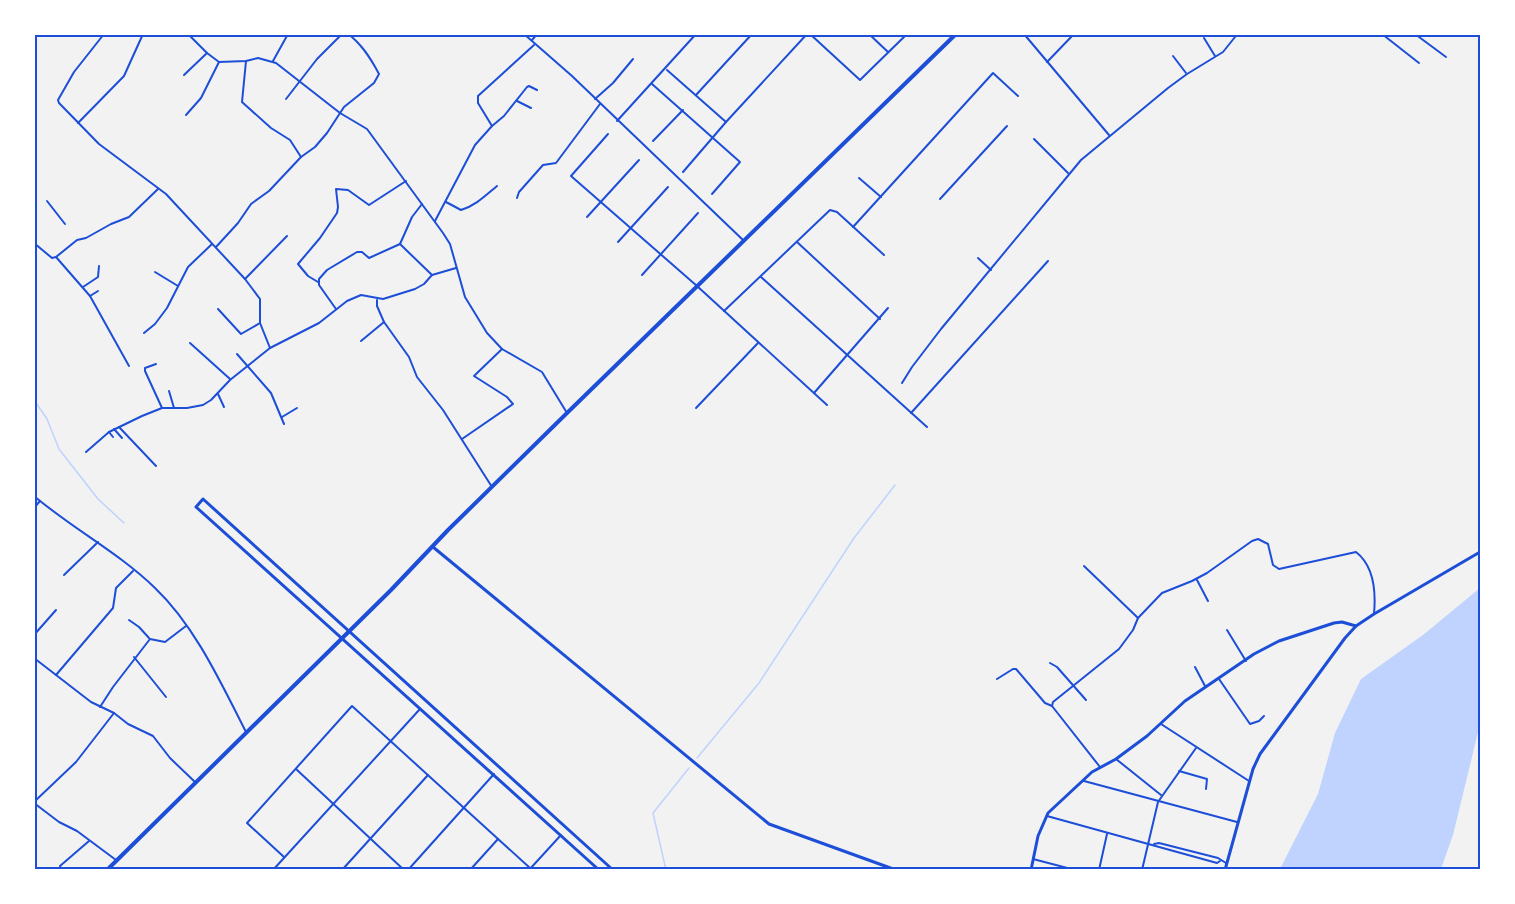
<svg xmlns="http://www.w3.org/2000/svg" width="1515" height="904" viewBox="0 0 1515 904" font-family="Barlow,sans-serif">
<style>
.water{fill:#bfd3fe}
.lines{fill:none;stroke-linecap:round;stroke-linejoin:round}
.stream{stroke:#bfd3fe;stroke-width:1.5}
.minor{stroke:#1d4ed8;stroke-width:2}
.tertiary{stroke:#1d4ed8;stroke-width:3}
.secondary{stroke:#1d4ed8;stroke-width:3}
.primary{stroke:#1d4ed8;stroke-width:4}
.neatline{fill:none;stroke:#1d4ed8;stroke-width:2}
</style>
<rect width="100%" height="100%" fill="#f2f2f2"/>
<path class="water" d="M1480,588V724L1453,835L1441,869H1280L1318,794L1335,733L1361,679L1423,635Z"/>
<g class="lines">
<g class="stream">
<path d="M34,400L47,419L59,449L98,499L124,523"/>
<path d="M697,758L759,683L854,538L895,485"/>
<path d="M666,870L653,813L689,768"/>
</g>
<g class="minor">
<path d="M104,34L74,72L58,100L59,103L99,144L166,194L245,279L260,299V323L270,348"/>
<path d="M188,34L207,53L219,62L246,61L258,58L276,63L340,113L367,129L443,233L450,244L465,297L487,333L502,349L542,372L567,413"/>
<path d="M524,34L572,76L743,240"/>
<path d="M810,34L860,80L907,34"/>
<path d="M869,34L888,52"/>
<path d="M1024,34L1109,135"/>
<path d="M1382,34L1419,63"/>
<path d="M1415,34L1446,57"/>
<path d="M1204,38L1215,56"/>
<path d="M532,40L537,34"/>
<path d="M1173,56L1186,73"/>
<path d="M246,61L242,102L271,128L290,140L301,157"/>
<path d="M273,61L288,34"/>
<path d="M1047,62L1074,34"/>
<path d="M667,70L726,122"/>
<path d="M184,75L207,53"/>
<path d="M652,84L740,162L712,194"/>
<path d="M696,95L752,34"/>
<path d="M286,99L317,59L342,34"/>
<path d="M595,99L613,83L633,59"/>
<path d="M517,101L531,108"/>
<path d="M186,115L201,98L219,62"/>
<path d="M617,121L696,34"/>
<path d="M78,123L124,76L143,34"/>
<path d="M492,126L504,116L527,87L529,86L537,90"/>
<path d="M608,134L571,176L697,286L827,405"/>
<path d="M1034,139L1068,173"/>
<path d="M653,141L683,110"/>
<path d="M683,172L726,122L807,34"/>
<path d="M859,178L881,197"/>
<path d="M517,198L519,192L543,165L556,163L600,104"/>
<path d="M940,199L1007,126"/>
<path d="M47,201L65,224"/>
<path d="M446,202L461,210C475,206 485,196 497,186"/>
<path d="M587,217L639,160"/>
<path d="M435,221L475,145L492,126L478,103V96L534,45"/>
<path d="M853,227L993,73L1018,96"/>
<path d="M618,242L668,187"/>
<path d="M797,242L880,319"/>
<path d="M34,243L52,258L56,257L77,240L86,238L111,224L129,217L158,189"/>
<path d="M400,244L432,275"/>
<path d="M216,247L238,223L251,204L269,191L301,157L315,147L327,133L344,107L374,83L379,74C371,59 362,44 348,34"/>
<path d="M56,257L90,296L129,366"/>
<path d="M978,258L991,270"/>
<path d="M155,272L178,286"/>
<path d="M642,275L698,213"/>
<path d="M761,277L927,427"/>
<path d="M245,279L287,236"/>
<path d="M318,282L308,276L298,264L320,238L337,213L338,207L336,189L348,190L369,205L406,181"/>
<path d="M83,287L98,277L99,266"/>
<path d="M90,296L98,291"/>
<path d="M377,300V306L384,322L409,357L417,377L443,410L492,487"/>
<path d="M218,309L241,334L260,323"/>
<path d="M336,309L319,285V279L327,270L357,252H362L369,258L400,244L412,217L422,204"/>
<path d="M724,311L830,210L837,212L884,255"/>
<path d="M144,333L155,324L167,308L188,267L212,244"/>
<path d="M361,341L384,322"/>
<path d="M190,343L230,379"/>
<path d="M237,354L271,393L284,424"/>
<path d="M156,364L145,368V371L162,408"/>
<path d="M902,383L912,367L941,329L1081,160L1168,88L1187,74L1223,52L1235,37V34"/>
<path d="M169,391L174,408"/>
<path d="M814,393L888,308"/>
<path d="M218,394L224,407"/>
<path d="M696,408L758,343"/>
<path d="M911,413L1048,261"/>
<path d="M282,417L297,408"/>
<path d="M119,427L156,466"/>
<path d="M114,429L122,438"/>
<path d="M109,432L113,437"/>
<path d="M462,439L513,404L507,397L474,376L502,349"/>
<path d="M86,452L109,432L142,416L162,408H187L203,405L211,400L230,380L270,348L319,323L347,301L361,295L383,299L415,289L424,284L432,275L456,268"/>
<path d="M34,496C73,529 119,553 155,588C195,626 221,683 246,732"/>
<path d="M34,508L40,501"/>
<path d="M1084,566L1138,618"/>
<path d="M64,575L98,542"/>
<path d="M1197,580L1208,601"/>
<path d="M129,620L139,627L149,638"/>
<path d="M1227,630L1246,661"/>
<path d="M34,635L56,610"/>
<path d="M134,657L166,697"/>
<path d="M34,658L91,702L114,713L128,724L153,736L170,758L195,782"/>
<path d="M1050,663L1057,667L1086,700"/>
<path d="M1195,667L1205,686"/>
<path d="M56,675L113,608L116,588L133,571"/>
<path d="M997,679L1013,669H1016L1045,703L1052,706"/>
<path d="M1219,679L1250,724L1259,721L1264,716"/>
<path d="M100,707L113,687L150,639L165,642L186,626"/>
<path d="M1161,724L1249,781"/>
<path d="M1116,759L1161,795"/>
<path d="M1100,767L1052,706L1053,702L1119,649L1133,630L1138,618L1162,593L1192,581L1207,573L1252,541L1258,539L1268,544L1273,565L1279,569L1356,552C1374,566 1376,592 1374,614"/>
<path d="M296,769L404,870"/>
<path d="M1179,771L1207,779L1206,789"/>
<path d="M1084,781L1237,822"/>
<path d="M34,802L76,762L114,713"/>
<path d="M34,803L59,822L77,831L116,860"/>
<path d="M1047,816L1217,863L1220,861"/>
<path d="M1154,844L1159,843L1218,858L1226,863"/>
<path d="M284,857L247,823L352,706L530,868"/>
<path d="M1033,859L1075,870"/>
<path d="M61,870L60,866L89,841"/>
<path d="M273,870L420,709"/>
<path d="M342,870L428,775"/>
<path d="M408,870L494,774"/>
<path d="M470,870L498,839"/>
<path d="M529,870L561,835"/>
<path d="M1099,870L1107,834"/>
<path d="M1142,870L1158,802L1196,748"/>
</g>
<g class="tertiary">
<path d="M433,547L769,824L896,870"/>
<path d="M1031,870L1038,836L1048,813L1092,772L1116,759L1147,736L1185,701L1254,654L1279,641L1334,623L1342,622L1356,626"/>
<path d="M1225,870L1253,769L1260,754L1345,638L1356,626L1374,614L1480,552"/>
</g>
<path class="secondary" d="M599,870L196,507L203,499L613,870"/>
<path class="primary" d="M107,870L391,590L448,530L567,413L956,34"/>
</g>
<rect width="1515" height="904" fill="none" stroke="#ffffff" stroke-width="72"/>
<rect x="36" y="36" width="1443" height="832" class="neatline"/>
</svg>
